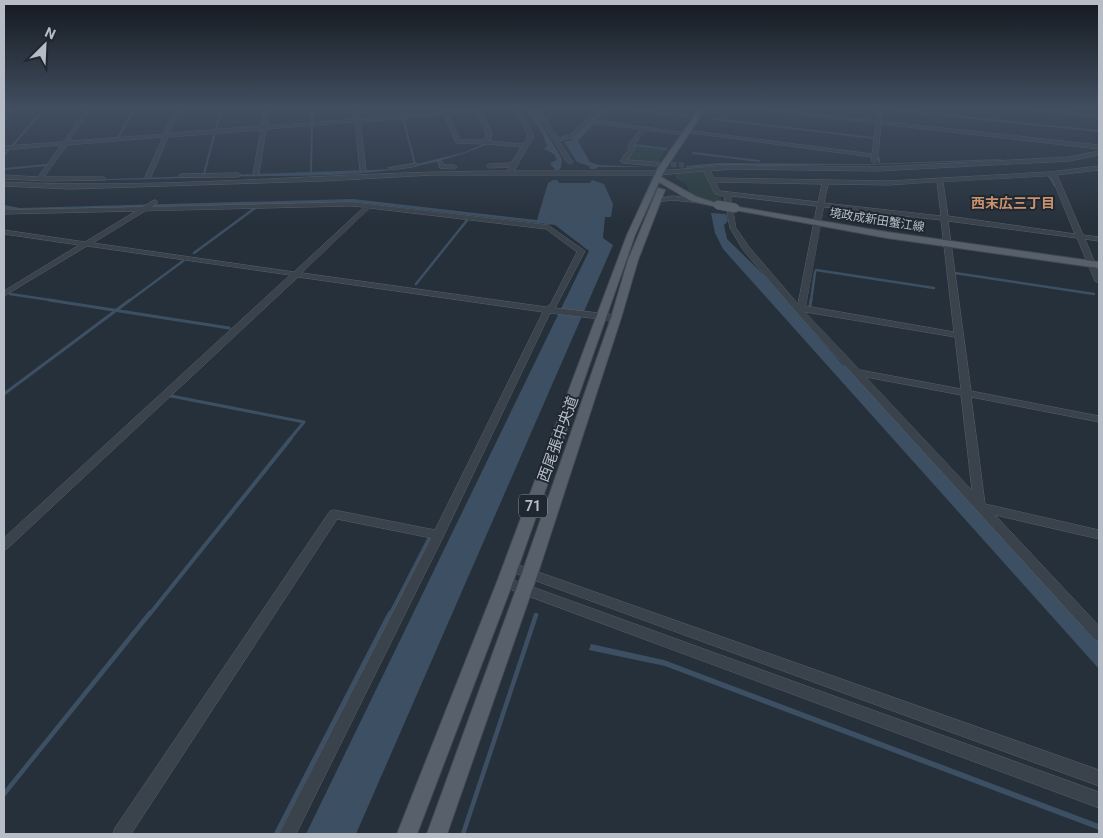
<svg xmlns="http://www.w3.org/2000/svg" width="1103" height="838" viewBox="0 0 1103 838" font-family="Roboto,'Noto Sans JP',sans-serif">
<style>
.green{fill:#293d3d}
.water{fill:#3d4f62}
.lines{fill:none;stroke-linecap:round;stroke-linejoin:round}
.stream-far4{stroke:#3d4f62;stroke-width:2}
.stream-far3{stroke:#3d4f62;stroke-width:2.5}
.stream-far2{stroke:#3d4f62;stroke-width:3}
.stream-far1{stroke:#3d4f62;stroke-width:4}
.stream{stroke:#3d4f62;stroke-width:4.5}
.minor-tunnel{stroke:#3c4550;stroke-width:5.5;stroke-dasharray:5.5 2.5;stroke-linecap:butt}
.minor-casing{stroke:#586069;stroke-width:1}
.major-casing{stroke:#434b54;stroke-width:2}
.minor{fill:#3a424b;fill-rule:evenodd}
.major{fill:#58616b;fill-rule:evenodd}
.major-bridge-casing{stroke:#434b54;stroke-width:9;stroke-linecap:butt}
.major-bridge{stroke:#58616b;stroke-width:9}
.labels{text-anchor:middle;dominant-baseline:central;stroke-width:4;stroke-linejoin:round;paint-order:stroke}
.far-street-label{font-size:12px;fill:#b6bdc7;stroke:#1f2730}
.far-neighbourhood-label{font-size:14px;font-weight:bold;fill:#ca916d;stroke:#1f2730}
.shield{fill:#1f2730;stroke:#89909a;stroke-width:1}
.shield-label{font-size:14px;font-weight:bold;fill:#b6bdc7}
.street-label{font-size:15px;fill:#b6bdc7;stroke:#1f2730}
</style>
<rect width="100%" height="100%" fill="#26303b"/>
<g class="green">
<path d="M634,145L666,149L657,163L631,162L626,160Z"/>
<path d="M703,171L710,180L714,194L721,195V203L699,199L690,193L686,184L675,178L677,174Z"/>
</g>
<g class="water">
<path d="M526,108H532L562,159L561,167L559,170H555L550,163L557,160L554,154L544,149L547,146L543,135Z"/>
<path d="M604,108H608L578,141L590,162L599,165L649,167H598L596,169H590L589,166L577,162L564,142L571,140Z"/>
<path d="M486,143H490C406,182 308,174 217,177C145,179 75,183 4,179L80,180L397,169L465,152Z"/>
<path d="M1000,159L1002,160L871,165H720L687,168L685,166L719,163L870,164Z"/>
<path d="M553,180H557L559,183H590L592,180L604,184L613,204L611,217H605L603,238L613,245L356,834H306L589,251L555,225L356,202L19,210L4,209V205L20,208L353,199L537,220L548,183Z"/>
<path d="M711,213L726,214L728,221L724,225L727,239L766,277L843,365L850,369L1099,642V669L723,249L715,233Z"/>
<path d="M591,644L664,660L1099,824V830L665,666L589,650Z"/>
</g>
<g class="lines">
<g class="stream-far4">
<path d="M312,108V123"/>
<path d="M400,108L402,116"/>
<path d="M479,108L492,133L490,141"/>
<path d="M616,108L688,116"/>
<path d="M886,109L1099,131"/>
<path d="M403,118L415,164"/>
<path d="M712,119L874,138"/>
<path d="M215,131L222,108"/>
<path d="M118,138L135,108"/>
<path d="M634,145L666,149"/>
<path d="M11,147L45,108"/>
<path d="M693,153L759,161"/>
<path d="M4,156L10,148"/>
<path d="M879,158V162"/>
<path d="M4,169L47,165"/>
<path d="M311,171L312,125"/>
<path d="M204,174L215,132"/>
<path d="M1049,176L1055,186"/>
</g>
<g class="stream-far3">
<path d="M194,253L255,208"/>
<path d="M816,270L934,288"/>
<path d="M955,273L1094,294"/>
<path d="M416,284L468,219"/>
<path d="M10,294L57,301"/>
<path d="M129,301L183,261"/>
<path d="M811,301L815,272"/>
</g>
<g class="stream-far2">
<path d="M49,300L229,328"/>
<path d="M810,306L811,300"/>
<path d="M4,394L130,300"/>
<path d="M171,396L304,422L290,439"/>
</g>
<g class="stream-far1">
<path d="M149,615L291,438"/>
<path d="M390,615L429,539"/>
</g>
<g class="stream">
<path d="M4,794L150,613"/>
<path d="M276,834L390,613"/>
<path d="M463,834L536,615"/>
</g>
<path class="minor-tunnel" d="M655,164L684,165"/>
<defs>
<g id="minor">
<path d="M20,108H40L4,112V110Z"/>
<path d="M87,108H92L69,141L164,134L175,108H180L170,133L261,126L264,108H269L267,126L355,119L354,108H358L360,119L443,112L442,108H447L448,112L479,108L492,134L489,141L523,144L528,136L514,108H519L534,136L514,171H659L732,165L877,167L1069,157L1099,151V155L1069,161L877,171L732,169L710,171L714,178L889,181L1049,172L1099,166V170L1056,175L1058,177L1083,235L1099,237V241L1085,239L1099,273V283L1095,281L1077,238L948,221L971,391L1099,416V422L971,397L985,504L1099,530V539L995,515L1099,626V641L1094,639L798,314L743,250L730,228L724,196L715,194L704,171L659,175H432L323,181L70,189L4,186V182C172,190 340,171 508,171L509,167L489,168L486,166L489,164L511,163L521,147L486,144L456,143L444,115L360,122L366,170L363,172L360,170L355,122L266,129L259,174L256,176L253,174L261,130L168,137L151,177L148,179L145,177L163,137L67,145L44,177H103L105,178V180L48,181L4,179V175L38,177L61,145L4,150V146L63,142ZM476,113L486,134L484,140H460L449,115ZM1048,176L1052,178L1075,234L948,216L943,182ZM716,182L822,184L818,202L720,191ZM937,182L941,216L824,203L828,184L889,185ZM731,196L817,206L798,304L749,247L736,228ZM824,207L941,220L954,332L806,306ZM805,312L955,337L961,389L860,370ZM866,377L961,395L972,490Z"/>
<path d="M534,108H539L558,138L570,135L598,108H603L592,120L689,133L686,135L645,130L634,145L635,149L627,160L655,162L658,164L655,166L623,163L620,161L629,149L628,145L640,129L589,123L574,137L559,141L573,162L570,164L567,162Z"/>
<path d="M745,108H761L876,121L878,108H882L881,121L1099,145V149L881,124L878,156L877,161L874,163L871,161L872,157L691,133L694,131L872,154L876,124Z"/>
<path d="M1010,108H1027L1099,115V118Z"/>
<path d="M438,161H442L444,165H454L457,167L454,169L440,168Z"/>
<path d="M416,163L418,164V166L392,170L389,168Z"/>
<path d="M182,174L238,173L241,175L238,177H180V175Z"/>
<path d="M672,196L701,199L704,201L701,203L672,200L657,202L654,200Z"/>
<path d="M155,200L158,202L152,207L351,202L548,225L585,251L555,308L616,315L620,318L616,321L550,313L444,535L296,834H279L431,538L337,519L131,834H113L115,828L330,511L334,510L435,530L543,312L298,277L8,548L4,550V538L290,275L87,246L4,296V291L79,245L4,234V230L85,242L136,211L4,214V210L142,207ZM351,206L364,207L294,272L93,243L145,211ZM370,208L546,229L577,252L550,305L546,307L302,273Z"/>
<path d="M510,562L1099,770V786L506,570L504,567L506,564Z"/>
<path d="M505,577L1099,792V808L501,586L499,582L501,578Z"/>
</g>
<g id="major">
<path d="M700,108H706L666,168L661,177L697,197L722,205L718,207L691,201L659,182L635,235L513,582L417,834H397L497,582L627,235L658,168Z"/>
<path d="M658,188L665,190L638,260L621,318L538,573L447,834H427L522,573L611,318L628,260Z"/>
<path d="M732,206L887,232L1099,262V268L887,238L735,210H732Z"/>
</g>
</defs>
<use href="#minor" class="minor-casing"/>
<use href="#major" class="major-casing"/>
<use href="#minor" class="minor"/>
<use href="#major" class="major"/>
<defs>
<path id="major-bridge" d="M718,205L735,208"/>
</defs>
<use href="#major-bridge" class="major-bridge-casing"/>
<use href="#major-bridge" class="major-bridge"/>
</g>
<linearGradient id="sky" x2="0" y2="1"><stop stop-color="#151a20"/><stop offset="0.48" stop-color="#414e60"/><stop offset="1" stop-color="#414e60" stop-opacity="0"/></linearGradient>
<rect width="1103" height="225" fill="url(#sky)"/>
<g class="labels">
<g class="far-street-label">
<text transform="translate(877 220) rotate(9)">境政成新田蟹江線</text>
</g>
<g class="far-neighbourhood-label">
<text x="1013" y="203">西末広三丁目</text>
</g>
<rect class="shield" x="519" y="494.5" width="28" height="23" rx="4"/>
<g class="shield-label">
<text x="533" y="506">71</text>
</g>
<g class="street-label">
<text transform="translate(558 439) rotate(-70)">西尾張中央道</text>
</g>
</g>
<rect width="1103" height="838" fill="none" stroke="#b6bdc7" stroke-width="10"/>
<g transform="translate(45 45) rotate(24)" stroke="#1f2730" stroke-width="4" paint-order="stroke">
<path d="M0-4L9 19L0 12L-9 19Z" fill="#b6bdc7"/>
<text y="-8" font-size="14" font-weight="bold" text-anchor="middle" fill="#b6bdc7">N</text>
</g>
</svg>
